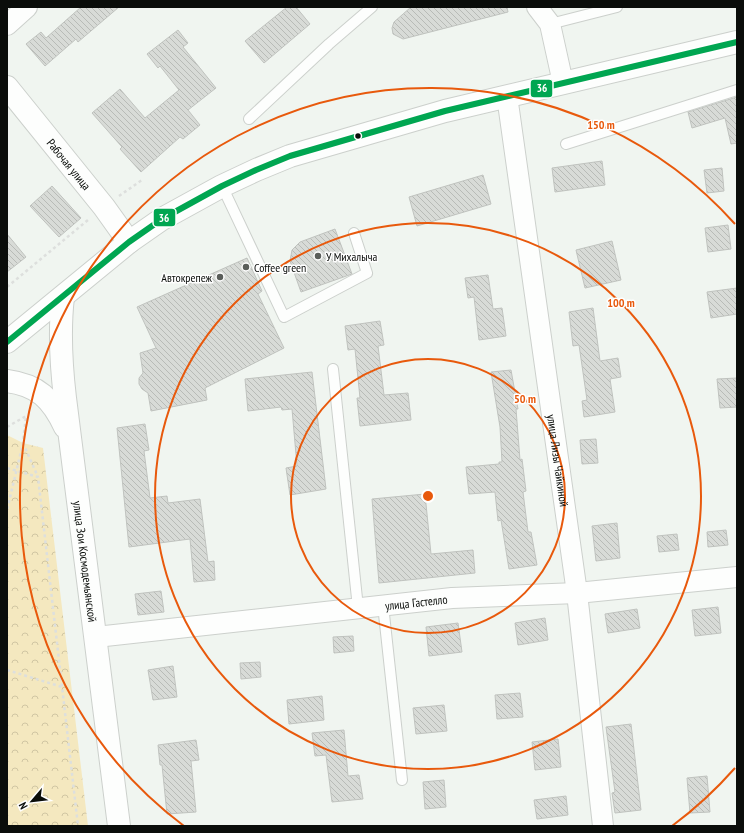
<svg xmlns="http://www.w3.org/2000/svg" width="744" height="833" viewBox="0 0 744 833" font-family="'PT Sans Narrow',sans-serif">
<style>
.park{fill:url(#park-crowns)}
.building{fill:url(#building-back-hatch);stroke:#c0c3bf}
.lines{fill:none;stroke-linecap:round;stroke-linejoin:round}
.lane-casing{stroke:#ccd0cc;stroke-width:12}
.street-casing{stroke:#ccd0cc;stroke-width:22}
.secondary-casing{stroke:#ccd0cc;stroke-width:24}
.primary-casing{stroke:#ccd0cc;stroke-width:24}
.path{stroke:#dddfdd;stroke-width:2.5;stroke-dasharray:3 3;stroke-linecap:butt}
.lane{stroke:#fdfefd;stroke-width:10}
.street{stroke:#fdfefd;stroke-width:20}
.secondary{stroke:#fdfefd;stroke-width:22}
.primary{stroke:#fdfefd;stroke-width:22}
.bus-1-casing{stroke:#fff;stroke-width:9}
.bus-1{stroke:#00a651;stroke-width:6}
.ring{fill:none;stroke:#e8590c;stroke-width:2}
.bus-dot{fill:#0a0d0a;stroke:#fff;stroke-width:1.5}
.poi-dot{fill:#5a5e5a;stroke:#fff;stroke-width:1.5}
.labels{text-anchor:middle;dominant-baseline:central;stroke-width:3;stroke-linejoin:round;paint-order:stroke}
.street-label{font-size:12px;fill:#0a0d0a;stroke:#fff}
.poi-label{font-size:12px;fill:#0a0d0a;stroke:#fff;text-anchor:start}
.centre{fill:#e8590c;stroke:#fff;stroke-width:2}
.ring-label{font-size:12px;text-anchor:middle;font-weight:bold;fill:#e8590c;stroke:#fff;stroke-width:3;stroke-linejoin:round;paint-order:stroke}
.line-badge{stroke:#fff;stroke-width:1.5}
.badge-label{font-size:11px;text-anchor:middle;font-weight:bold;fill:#fff}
</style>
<defs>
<pattern id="park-crowns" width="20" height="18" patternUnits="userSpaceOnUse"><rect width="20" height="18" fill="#f4e8bf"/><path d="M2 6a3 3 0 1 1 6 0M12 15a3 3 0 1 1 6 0" fill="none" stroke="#d0c6a3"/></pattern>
<pattern id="building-back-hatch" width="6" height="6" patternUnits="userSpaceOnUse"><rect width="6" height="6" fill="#d8dbd7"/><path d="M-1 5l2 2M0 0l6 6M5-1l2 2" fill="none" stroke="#b8bbb7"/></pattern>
</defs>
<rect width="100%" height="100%" fill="#f0f5f0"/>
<path class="park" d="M7,435L23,443L43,448L88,826H7Z"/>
<g class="building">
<path d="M81,7H119L78,42L76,39L45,66L26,44L41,32L46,38Z"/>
<path d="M287,7H296L310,24L264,63L245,41Z"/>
<path d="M411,7H507L508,12L403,39L393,34L392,28L394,22Z"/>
<path d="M178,30L188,43L183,47L216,88L188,110L200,125L183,139L180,137L141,172L120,149L122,147L92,113L120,89L145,118L179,90L160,66L158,68L147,54Z"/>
<path d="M737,97V143L731,144L725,118L692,128L688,112Z"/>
<path d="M602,161L605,185L555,192L552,168Z"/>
<path d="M722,168L724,191L707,193L704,170Z"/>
<path d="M483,175L491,204L417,226L409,197Z"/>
<path d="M52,186L81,218L59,237L30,206Z"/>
<path d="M728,225L731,249L708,252L705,228Z"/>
<path d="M335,229L352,274L301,292L290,261L292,250L300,242Z"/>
<path d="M7,234L26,257L7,272Z"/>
<path d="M612,241L621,280L585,288L576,250Z"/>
<path d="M247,258L262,291L258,294L284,348L205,388L207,400L151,411L148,393L142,389L139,384V378L143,373L140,353L156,348L137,307Z"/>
<path d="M488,275L493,309L502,308L506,336L479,340L474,297L468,298L465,278Z"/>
<path d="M737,288V314L711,318L707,292Z"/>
<path d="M593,308L600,361L618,358L621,377L610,379L615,412L584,417L582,401L587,400L579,345L573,346L569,312Z"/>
<path d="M380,321L384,345L378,346L384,395L408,393L411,420L360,426L357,398H360L355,349L348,350L345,326Z"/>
<path d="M511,370L518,409H516L520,460L522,459L526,491L523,492L528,532H531L537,565L509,569L501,520L498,521L495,492L469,494L466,467L499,464V462H502L500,427L491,372Z"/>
<path d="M312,372L326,489L290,495L286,468L297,466L292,409L282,410L281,407L248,411L245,379Z"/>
<path d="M737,378V407L720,408L717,379Z"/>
<path d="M145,424L149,450L144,451L150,498L167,496L168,503L200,499L208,562L214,561L215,580L194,582L190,539L129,547L117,428Z"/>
<path d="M596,439L598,463L582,464L580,440Z"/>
<path d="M425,494L431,554L473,550L475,573L379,583L372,499Z"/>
<path d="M617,523L620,558L596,561L592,526Z"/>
<path d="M726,530L728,545L708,547L707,532Z"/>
<path d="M677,534L679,550L659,552L657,536Z"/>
<path d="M161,591L164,612L138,615L135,594Z"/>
<path d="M718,607L721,633L695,636L692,610Z"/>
<path d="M637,609L640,628L608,633L605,614Z"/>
<path d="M545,618L548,640L518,645L515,623Z"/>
<path d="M458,623L462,652L429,656L426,627Z"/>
<path d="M353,636L354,651L334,653L333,637Z"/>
<path d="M260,662L261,677L241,679L240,663Z"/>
<path d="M173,666L177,697L153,700L148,670Z"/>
<path d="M520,693L523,717L497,719L495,695Z"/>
<path d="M322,696L324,720L289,724L287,700Z"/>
<path d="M444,705L447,731L416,734L413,708Z"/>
<path d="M631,724L641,810L615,813L612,793L615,792L606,727Z"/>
<path d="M344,730L348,776L359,775L363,799L332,802L326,755L315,756L312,733Z"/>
<path d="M558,739L561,767L535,770L532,742Z"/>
<path d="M196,740L199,760L191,761L196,812L167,814L162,765H160L158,745Z"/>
<path d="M707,776L710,812L690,813L687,778Z"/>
<path d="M444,780L446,807L425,809L423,782Z"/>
<path d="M566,796L568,815L537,819L534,800Z"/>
</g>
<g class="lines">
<defs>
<g id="lane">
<path d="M550,24L617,7"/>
<path d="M249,119L329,44L372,7"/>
<path d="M566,144L737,90"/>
<path d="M222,186L284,317L367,273L354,233"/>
<path d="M333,369L358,608"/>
<path d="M383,605L402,780"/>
</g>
<g id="street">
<path d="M537,7L550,24L563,83"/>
<path d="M7,25L27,7"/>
<path id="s1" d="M507,96L577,593L603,826"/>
<path id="s2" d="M96,637L452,598L577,593L737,577"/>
</g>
<g id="secondary">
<path id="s3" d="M7,87L104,207L129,242"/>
</g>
<g id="primary">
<path id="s4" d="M63,297C59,331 61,364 65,398L119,826"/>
<path d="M7,342L129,242L162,219L222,186L256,170L290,156L445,111L737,42"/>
<path d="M7,381C38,385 52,399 65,427"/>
</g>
</defs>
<use href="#lane" class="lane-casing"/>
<use href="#street" class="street-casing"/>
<use href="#secondary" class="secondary-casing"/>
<use href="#primary" class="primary-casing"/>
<g class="path">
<path d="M119,196L142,180"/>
<path d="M7,287L88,220"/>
<path d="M7,427L26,416L23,443L7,510"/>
<path d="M23,443L38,477"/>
<path d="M7,468L38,477L78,826"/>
<path d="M7,670L62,687"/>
</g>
<use href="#lane" class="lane"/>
<use href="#street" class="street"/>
<use href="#secondary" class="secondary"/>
<use href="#primary" class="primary"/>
<defs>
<path id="bus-1" d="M7,342L129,242L162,219L222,186L256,170L290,156L445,111L737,42"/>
</defs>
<use href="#bus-1" class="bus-1-casing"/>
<use href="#bus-1" class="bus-1"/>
</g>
<g class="ring">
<circle cx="428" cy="496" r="137"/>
<circle cx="428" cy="496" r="273"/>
<path d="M735 768A410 410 0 0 1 672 826M184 826A410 410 0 1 1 735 224"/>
</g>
<circle class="bus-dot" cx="358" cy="136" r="3.5"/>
<g class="poi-dot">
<circle cx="318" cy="256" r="4"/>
<circle cx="246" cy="267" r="4"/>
<circle cx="220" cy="277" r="4"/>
</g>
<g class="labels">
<g class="street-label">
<text stroke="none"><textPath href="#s3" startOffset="99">Рабочая улица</textPath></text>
<text stroke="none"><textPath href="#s1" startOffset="368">улица Лизы Чайкиной</textPath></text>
<text stroke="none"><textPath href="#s4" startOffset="266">улица Зои Космодемьянской</textPath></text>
<text stroke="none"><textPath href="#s2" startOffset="322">улица Гастелло</textPath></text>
</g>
<g class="poi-label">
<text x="326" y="256">У Михалыча</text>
<text x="254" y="267">Coffee green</text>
<text x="212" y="277" text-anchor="end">Автокрепеж</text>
</g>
</g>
<circle cx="428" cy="496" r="6" class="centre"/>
<g class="ring-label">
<text x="601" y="129">150 m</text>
<text x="621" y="307">100 m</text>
<text x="525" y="403">50 m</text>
</g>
<g class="line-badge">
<rect x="530" y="79" width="23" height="19" rx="4" fill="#00a651"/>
<rect x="153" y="208" width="23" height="19" rx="4" fill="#00a651"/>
</g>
<g class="badge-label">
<text x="542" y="92">36</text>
<text x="164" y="222">36</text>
</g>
<rect width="744" height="833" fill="none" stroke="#0a0d0a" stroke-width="16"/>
<g transform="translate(32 801) rotate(242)" stroke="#ffffff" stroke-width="3" paint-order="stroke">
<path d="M0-3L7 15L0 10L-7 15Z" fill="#0a0d0a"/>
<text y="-6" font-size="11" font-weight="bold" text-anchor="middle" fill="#0a0d0a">N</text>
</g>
</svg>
